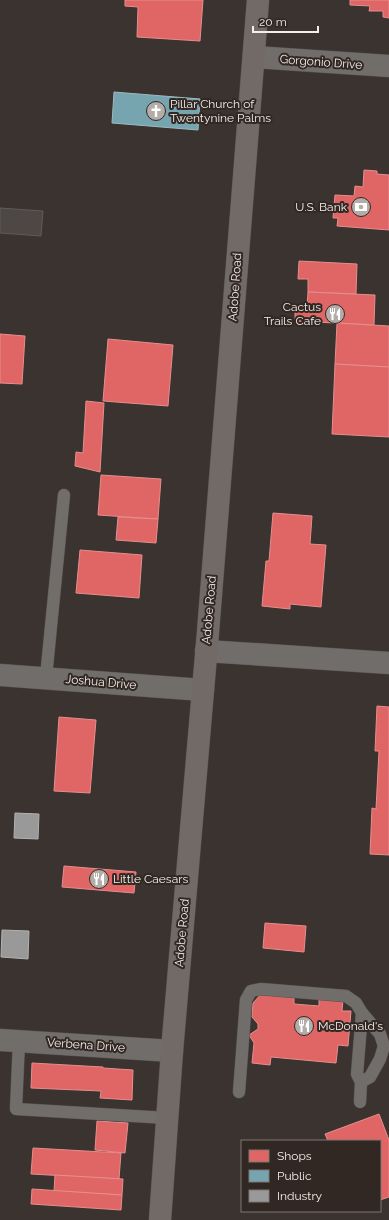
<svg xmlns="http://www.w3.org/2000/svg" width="389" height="1220" viewBox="0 0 389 1220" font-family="Raleway,sans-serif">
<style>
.shops{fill:#e06666;stroke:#e68e8e}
.public{fill:#76a5af;stroke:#9cbbc1}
.industry{fill:#999;stroke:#b4b2b1}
.building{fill:#4d4745;stroke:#605b58}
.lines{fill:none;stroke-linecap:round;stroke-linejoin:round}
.lane-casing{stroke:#575250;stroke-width:13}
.street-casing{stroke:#575250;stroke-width:23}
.primary-casing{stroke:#575250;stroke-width:23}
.lane{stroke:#716d6b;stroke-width:12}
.street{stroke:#716d6b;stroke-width:22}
.primary{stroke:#726a66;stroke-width:22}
.labels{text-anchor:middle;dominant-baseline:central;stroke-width:4;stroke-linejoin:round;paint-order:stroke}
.street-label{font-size:12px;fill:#f4edea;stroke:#322823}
.poi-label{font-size:12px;fill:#f4edea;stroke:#322823;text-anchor:start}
</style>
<rect width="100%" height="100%" fill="#3a3330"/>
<g class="shops">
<path d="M125,0H203L200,41L137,37L138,7L125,6Z"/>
<path d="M350,0H389V18L383,17V11H369L370,6L350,5Z"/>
<path d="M364,170L377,171V174L389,175V230L337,226L338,218H333L335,195L354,196L355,186L363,187Z"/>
<path d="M299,261L357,264L356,294L308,292V279H298Z"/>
<path d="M308,292L375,295L374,325L295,321V306H307Z"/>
<path d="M337,323L389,326V367L335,364Z"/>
<path d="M0,334L25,336L22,384L0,383Z"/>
<path d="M108,339L173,345L168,406L103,401Z"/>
<path d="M335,364L389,367V437L332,434Z"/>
<path d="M86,401L104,403L100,472L75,466L76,452L83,453Z"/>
<path d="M101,475L161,479L158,519L98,515Z"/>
<path d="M273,513L312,516L310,544L326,545L321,607L290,604V609L262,606L266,561H269Z"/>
<path d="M118,517L158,519L156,543L116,540Z"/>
<path d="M80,550L142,555L139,598L76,593Z"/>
<path d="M377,706L389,707V855L370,854L372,808L376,809L379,751H375Z"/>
<path d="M59,717L96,720L90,793L54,791Z"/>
<path d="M64,866L136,872L134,893L62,887Z"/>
<path d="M265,923L306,926L304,952L263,948Z"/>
<path d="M262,993L294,996V1004L319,1006V998L343,1000L342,1011H351L348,1046L338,1045L336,1063L271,1057L270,1065L252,1063L254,1043L249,1035L258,1029V1024L252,1017L253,1003Z"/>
<path d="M32,1063L103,1067V1068L133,1070L132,1100L100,1098L101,1091L31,1088Z"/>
<path d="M379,1114L389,1140V1197L380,1200V1141H328L325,1134Z"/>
<path d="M97,1121L128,1123L125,1153L95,1150Z"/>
<path d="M33,1148L121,1153L119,1179L31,1174Z"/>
<path d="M55,1175L123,1179L122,1195L54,1191Z"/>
<path d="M32,1189L122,1195L121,1210L31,1204Z"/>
</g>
<path class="public" d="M114,92L200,99L198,130L112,123Z"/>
<g class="industry">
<path d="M15,813L39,814L38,839L14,838Z"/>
<path d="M2,930L29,931L28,959L1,957Z"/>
</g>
<path class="building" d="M0,208L43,211L41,236L0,233Z"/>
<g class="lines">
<defs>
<g id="lane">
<path d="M46,677L64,495"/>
<path d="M19,1041L16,1109L167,1118"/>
<path d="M361,1082L357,1074L362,1013"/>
<path d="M239,1092L246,1000L251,991L261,989L346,996L356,1003L362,1013L380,1034L384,1046L380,1059L370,1077L361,1082L360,1102"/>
</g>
<g id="street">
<path d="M254,57L389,66"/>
<path d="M206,651L389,663"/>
<path d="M0,675L203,690"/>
<path d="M0,1040L172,1051"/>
</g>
<path id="primary" d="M160,1220L172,1051L208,632L258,0"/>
</defs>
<use href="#lane" class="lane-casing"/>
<use href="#street" class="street-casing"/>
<use href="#primary" class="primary-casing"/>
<use href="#lane" class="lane"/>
<use href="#street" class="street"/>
<use href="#primary" class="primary"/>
</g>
<defs>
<symbol id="church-disc" viewBox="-11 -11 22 22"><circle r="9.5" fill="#b3aca9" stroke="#322823"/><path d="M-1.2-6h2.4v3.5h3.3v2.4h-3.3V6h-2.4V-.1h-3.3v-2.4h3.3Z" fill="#fff"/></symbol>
<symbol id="bank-disc" viewBox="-11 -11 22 22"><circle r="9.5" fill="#b3aca9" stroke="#322823"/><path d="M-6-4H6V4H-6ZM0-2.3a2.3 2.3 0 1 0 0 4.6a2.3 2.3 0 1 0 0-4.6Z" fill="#fff"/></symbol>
<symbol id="restaurant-disc" viewBox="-11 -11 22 22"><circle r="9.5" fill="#b3aca9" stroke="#322823"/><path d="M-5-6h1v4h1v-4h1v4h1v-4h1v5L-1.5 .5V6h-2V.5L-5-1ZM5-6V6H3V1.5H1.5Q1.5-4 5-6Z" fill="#fff"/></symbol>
</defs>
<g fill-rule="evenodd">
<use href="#church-disc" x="145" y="100" width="22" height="22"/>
<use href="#bank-disc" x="350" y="196" width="22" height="22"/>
<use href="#restaurant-disc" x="324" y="303" width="22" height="22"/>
<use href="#restaurant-disc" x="88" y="868" width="22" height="22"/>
<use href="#restaurant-disc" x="293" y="1015" width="22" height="22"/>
</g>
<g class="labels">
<g class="street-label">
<text transform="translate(321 62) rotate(4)">Gorgonio Drive</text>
<text transform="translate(235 287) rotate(-86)">Adobe Road</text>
<text transform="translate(209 610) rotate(-85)">Adobe Road</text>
<text transform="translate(101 682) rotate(5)">Joshua Drive</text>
<text transform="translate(182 933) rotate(-85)">Adobe Road</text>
<text transform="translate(86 1045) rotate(4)">Verbena Drive</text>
</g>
<g class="poi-label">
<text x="170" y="104">Pillar Church of<tspan x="170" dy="14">Twentynine Palms</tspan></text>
<text x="347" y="207" text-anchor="end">U.S. Bank</text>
<text x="321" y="307" text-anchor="end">Cactus<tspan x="321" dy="14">Trails Cafe</tspan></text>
<text x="113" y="879">Little Caesars</text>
<text x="318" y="1026">McDonald's</text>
</g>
</g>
<rect x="241" y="1140" width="140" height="72" fill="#322823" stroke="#807773"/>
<rect x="249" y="1150" width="20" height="12" fill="#e06666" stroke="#807773"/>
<text x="277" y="1160" font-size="12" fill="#f4edea">Shops</text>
<rect x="249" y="1170" width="20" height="12" fill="#76a5af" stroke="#807773"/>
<text x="277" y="1180" font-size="12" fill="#f4edea">Public</text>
<rect x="249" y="1190" width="20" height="12" fill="#999999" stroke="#807773"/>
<text x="277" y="1200" font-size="12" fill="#f4edea">Industry</text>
<path d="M253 26v6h65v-6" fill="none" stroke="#f4edea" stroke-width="2"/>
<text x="259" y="26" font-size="12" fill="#f4edea" stroke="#322823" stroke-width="3" paint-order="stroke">20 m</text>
</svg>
